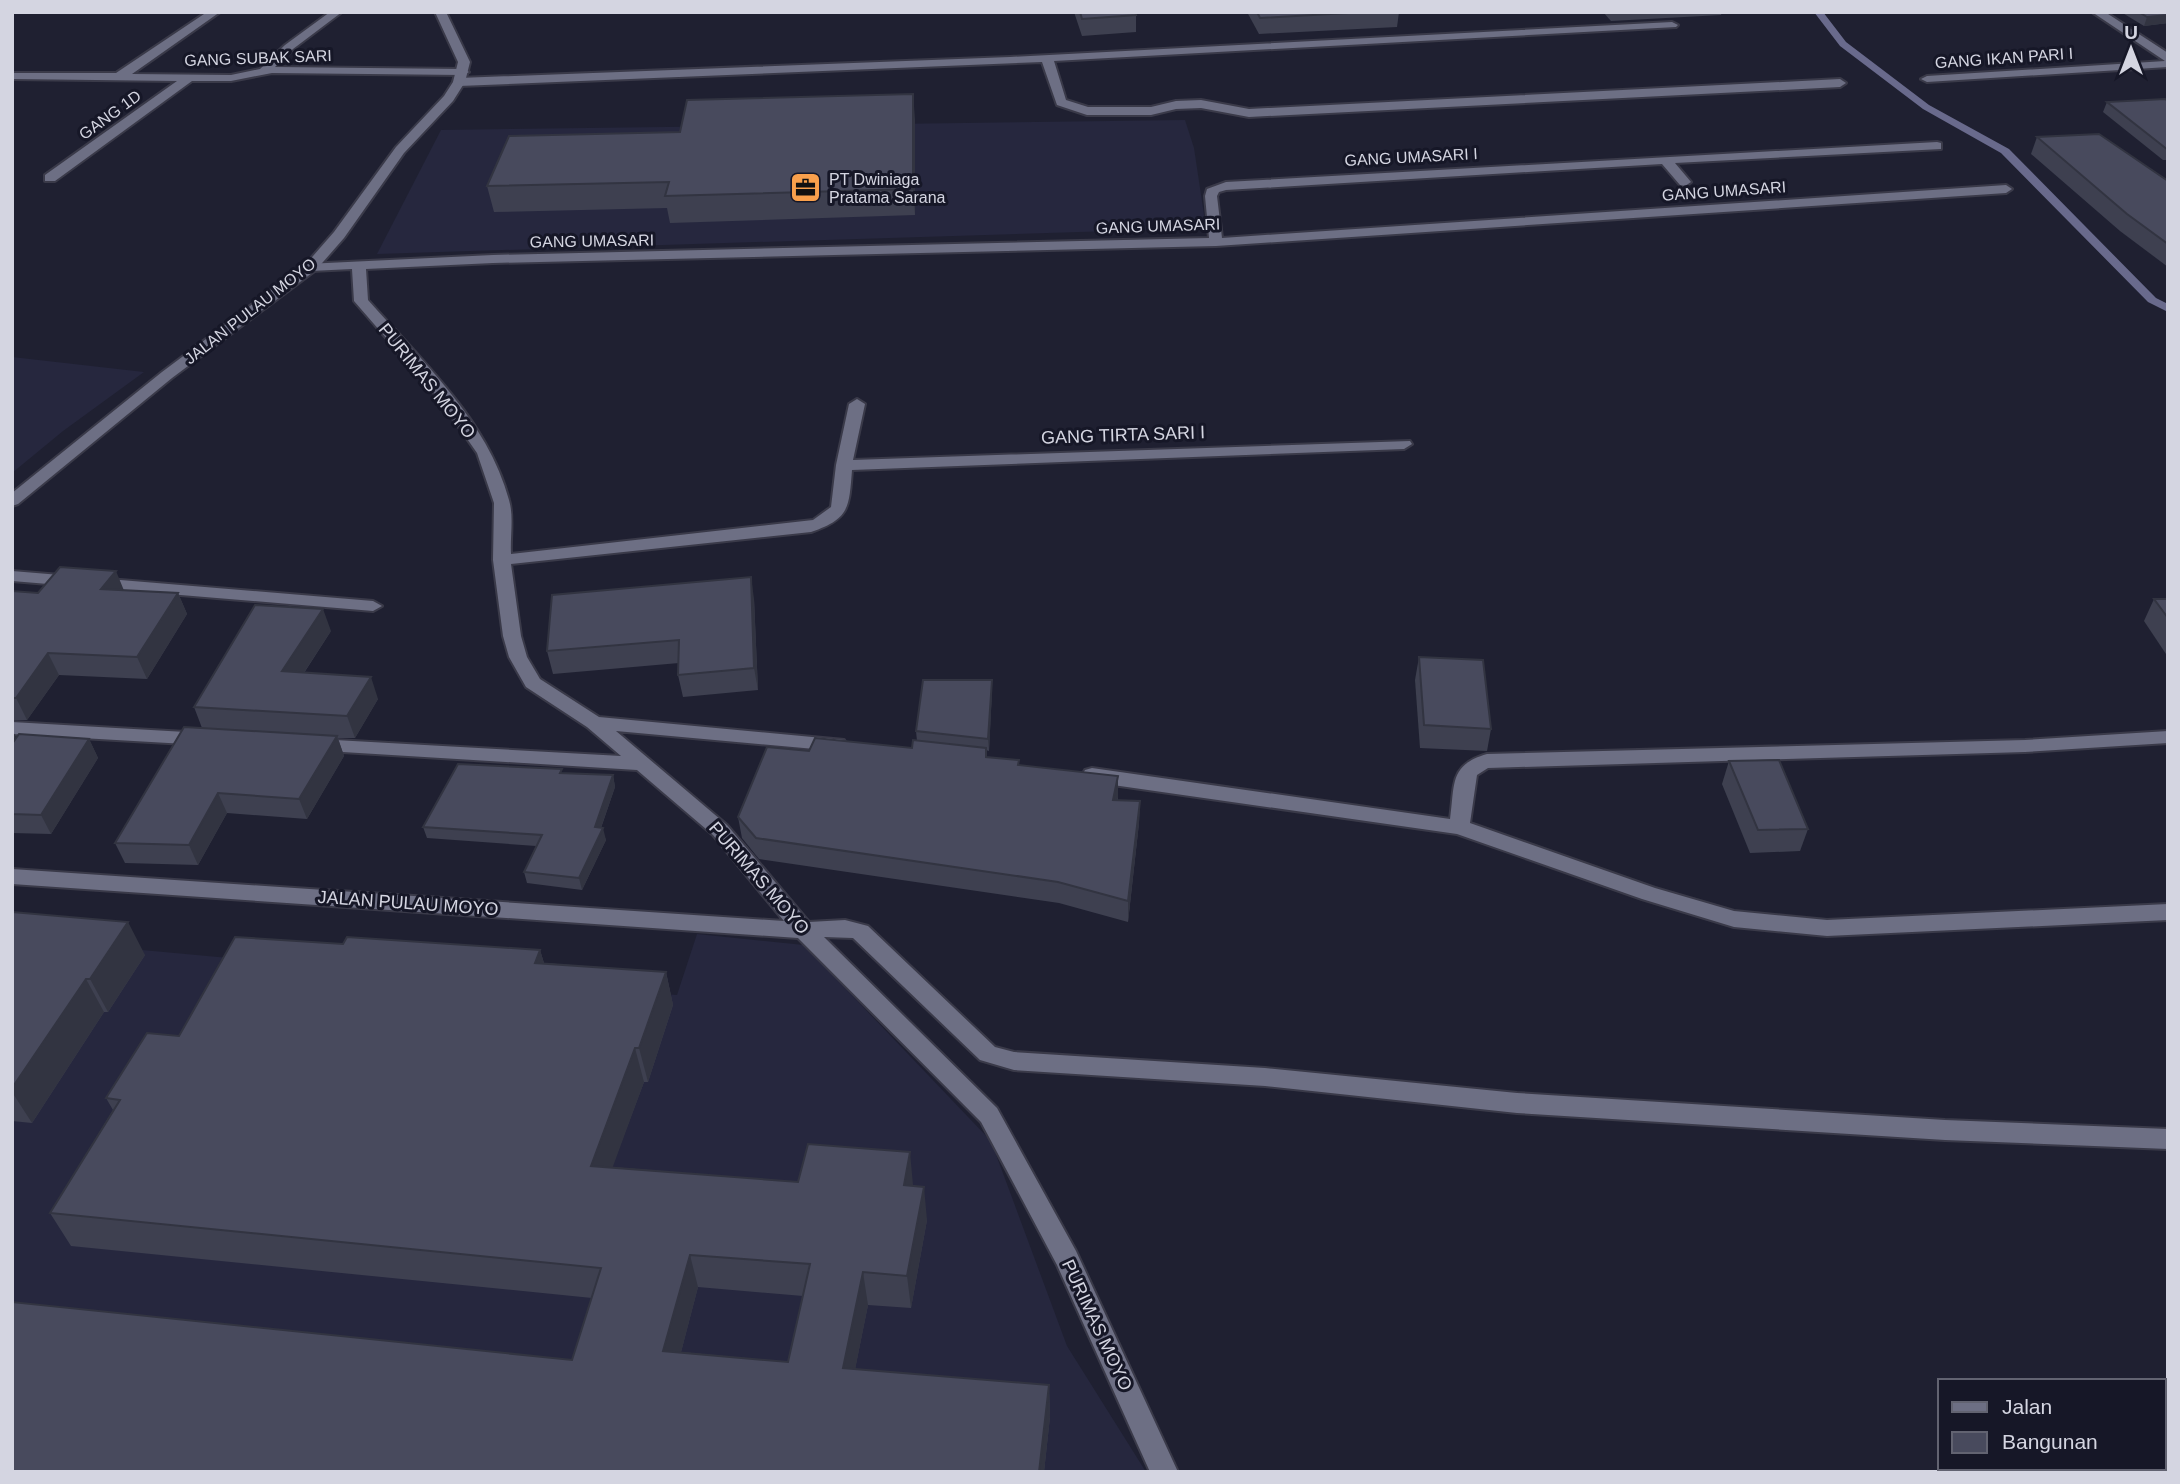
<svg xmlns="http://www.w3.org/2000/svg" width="2180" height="1484" viewBox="0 0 2180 1484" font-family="Arial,sans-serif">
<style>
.built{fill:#26273e}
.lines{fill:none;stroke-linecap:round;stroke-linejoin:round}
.stream{fill:#696a8c;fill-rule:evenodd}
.minor-casing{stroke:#3a3a49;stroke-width:4}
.tertiary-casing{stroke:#3a3a49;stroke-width:4}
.minor{fill:#6d6f84;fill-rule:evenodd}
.tertiary{fill:#6d6f84;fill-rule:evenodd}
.wall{fill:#3e4050;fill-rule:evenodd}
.shaded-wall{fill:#323441}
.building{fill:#484a5d;stroke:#323441;stroke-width:2;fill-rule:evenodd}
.labels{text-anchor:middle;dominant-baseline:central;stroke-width:6;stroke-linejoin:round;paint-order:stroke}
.far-street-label{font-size:16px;fill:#d4d5e1;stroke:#161727}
.far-poi-label{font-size:16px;fill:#d4d5e1;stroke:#161727;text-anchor:start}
.street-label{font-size:18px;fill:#d4d5e1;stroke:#161727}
</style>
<rect width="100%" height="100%" fill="#1f2031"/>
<g class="built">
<path d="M1185,120L1194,148L1206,228L377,254L441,130Z"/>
<path d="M12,357L144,372L63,431L12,473Z"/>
<path d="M697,934L804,945L991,1141L1067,1346L1146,1472H12V938L360,970L677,995Z"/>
</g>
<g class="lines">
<path class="stream" d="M1814,12H1823L1846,42L1929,105L2009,149L2156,298L2168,304V312L2148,302L2001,153L1923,109L1840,46Z"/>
<defs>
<g id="minor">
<path d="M207,12H220L132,74L231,75L260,69L285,45L330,12H342L293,49L275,67L463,69L469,72L463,75L272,73L231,81H192L55,181H45V175L177,81L12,79V73H116Z"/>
<path d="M2092,12H2105L2168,53V67L1927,82L1921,79L1927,76L2165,61Z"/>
<path d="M1672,22L1678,25L1676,27L1054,61L1066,100L1088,107H1151L1176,101L1201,100L1249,109L1840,79L1846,83L1840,87L1249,117L1201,108L1176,109L1151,115H1087L1057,105L1042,62L459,86L453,82L459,78L1010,57Z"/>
<path d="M1937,142L1941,143V149L1675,163L1691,182L1685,186L1680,185L1662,164L1226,190L1219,192L1217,196L1222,238L2006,185L2012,189L2006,193L1216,246L493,263L366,269L368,300C421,360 488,421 509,500C514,516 510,537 511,554L813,520L831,507L836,465L849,404L857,399L865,404L853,460L1410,441L1412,444L1404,449L852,470C849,507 850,519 811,532L511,564L521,636L527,657L540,679L599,717L844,740L847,745L844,750L837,751L616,731L727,825L809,922L845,920L868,926L995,1047L1014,1052L1265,1068L1517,1093L1945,1120L2168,1129V1149L1945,1140L1517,1113L1265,1086L1014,1070L980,1060L853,938L824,937L997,1108L1076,1251L1178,1472H1150L1057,1265L981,1122L798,938L12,884V869L784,921L713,835L637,770L310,750L307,745L310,740L317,739L621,756L587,727L526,687L509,657L503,636L493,560L494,503L477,453L440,400L354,301L352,269L311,271L306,270V264L493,255L1209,238L1205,196L1207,189L1226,182Z"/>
<path d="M12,571L373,601L382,606L373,611L12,581Z"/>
<path d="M12,722L203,733L210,734L213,739L210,744L203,745L12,734Z"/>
<path d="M2168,731V743L2025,752L1488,768L1477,775L1470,823L1655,888L1734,911L1827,920L2168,904V920L1827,936L1734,927L1642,899L1457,834L1092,782L1085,780L1082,775L1085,770L1092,768L1450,819C1455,784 1449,765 1487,754L2025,740Z"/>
</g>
<path id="tertiary" d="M435,12H446L470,62L465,82L453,101L404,153L344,238L316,270L172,378L18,504L12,506V493L162,372L306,264L334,232L396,147L444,96L453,82L458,62Z"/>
</defs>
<use href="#minor" class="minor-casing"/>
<use href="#tertiary" class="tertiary-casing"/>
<use href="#minor" class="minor"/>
<use href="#tertiary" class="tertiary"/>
</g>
<g class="wall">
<path d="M621,12H685L622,14Z"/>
<path d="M1074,12H1135L1136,15V32L1082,36Z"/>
<path d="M1247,12H1399L1397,27L1259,34Z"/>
<path d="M1603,12H1722L1721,15L1611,21Z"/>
<path d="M2121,12H2168V23L2144,26Z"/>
<path d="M2168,101V160H2163L2103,112L2107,102Z"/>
<path d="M915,119V215L670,223L667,208L494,212L487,186L680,132Z"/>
<path d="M2037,137L2168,181V267L2120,231L2031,154Z"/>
<path d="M124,590L178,593L187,614L147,679L59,675L27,720H12V591L38,593Z"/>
<path d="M754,599L758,690L683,697L678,675L679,663L553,674L547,651Z"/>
<path d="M2154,599H2168V657L2144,621Z"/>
<path d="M331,631L304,673L378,699L355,738H338L344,756L307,819L227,813L198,865L125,863L115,843L202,728L194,707Z"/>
<path d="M1419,657L1491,729L1487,751L1420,748L1415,680Z"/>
<path d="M992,680V691L989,751L986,750L987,757L1020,765L1118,797V800L1140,801L1139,823L1128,922L1059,903L759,859L742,838L738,817L809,751L912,748L917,741L916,731Z"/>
<path d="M89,739L98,758L51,834L12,833V744Z"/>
<path d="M1729,761L1808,829L1800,851L1750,853L1722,784Z"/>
<path d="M563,773L613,775L615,787L601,828L606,840L582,890L527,883L524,872L536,846L427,838L423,827Z"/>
<path d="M12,912L145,955L108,1012H104L32,1123L12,1121Z"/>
<path d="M343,944L540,950L544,963L666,972L673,1005L648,1082H644L612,1167L798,1182L913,1186L927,1220L911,1308L868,1305L855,1369L1049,1385L1050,1417L1044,1472H12L572,1360L592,1298L71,1246L50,1213L113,1110L106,1098L179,1036ZM698,1287L803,1296L788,1362L681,1352Z"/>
</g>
<g class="shaded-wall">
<path d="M2168,15V23L2144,26L2147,17Z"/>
<path d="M913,94L915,119V215L913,189Z"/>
<path d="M116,571L125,593L101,589Z"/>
<path d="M751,577L754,599L758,690L754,668Z"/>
<path d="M178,593L187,614L147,679L137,657Z"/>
<path d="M323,609L331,631L290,694L282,671Z"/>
<path d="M48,653L59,675L27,720L16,698Z"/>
<path d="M371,677L378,699L355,738L347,716Z"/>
<path d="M992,680V691L989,751L988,739Z"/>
<path d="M12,730L16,737L12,742Z"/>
<path d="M337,736L344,756L307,819L299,799Z"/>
<path d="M89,739L98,758L51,834L41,815Z"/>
<path d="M613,775L615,787L597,839L595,827Z"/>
<path d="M1118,776V797L1113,821V800Z"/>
<path d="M218,793L227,813L198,865L189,845Z"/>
<path d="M1140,801L1139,823L1128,922V901Z"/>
<path d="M603,828L606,840L582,890L579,878Z"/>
<path d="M128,922L145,955L108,1012L90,979Z"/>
<path d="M540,950L550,984L535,963Z"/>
<path d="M666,972L673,1005L648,1082L639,1048Z"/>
<path d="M86,979L104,1012L32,1123L12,1092V1088Z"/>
<path d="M635,1048L644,1082L601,1199L591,1166Z"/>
<path d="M910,1152L913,1185L907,1218L904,1185Z"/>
<path d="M924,1187L927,1220L911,1308L907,1276Z"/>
<path d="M690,1255L698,1287L673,1383L663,1351Z"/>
<path d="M863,1272L868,1305L849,1400L843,1368Z"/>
<path d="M1049,1385L1050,1417L1044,1472H1039Z"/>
</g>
<g class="building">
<path d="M1080,12H1135L1136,15L1082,19Z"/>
<path d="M1257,12H1365L1260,18Z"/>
<path d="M2139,12H2168V15L2147,17Z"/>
<path d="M913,94V189L665,196L669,182L487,186L509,136L680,132L687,100Z"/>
<path d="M2165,99L2168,101V150L2107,102Z"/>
<path d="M2099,134L2168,181V244L2127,214L2037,137Z"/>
<path d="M60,567L116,571L101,589L178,593L137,657L48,653L16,698H12V591L38,593Z"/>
<path d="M751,577L754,668L678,675L679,640L547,651L552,595Z"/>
<path d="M2154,599H2168V618Z"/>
<path d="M255,605L323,609L282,671L371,677L347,716L194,707Z"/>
<path d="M1419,657L1483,660L1491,729L1424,725Z"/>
<path d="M923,680H992L988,739L916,731Z"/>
<path d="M184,727L337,736L299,799L218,793L189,845L115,843Z"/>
<path d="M19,734L89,739L41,815L12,814V744Z"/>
<path d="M815,738L912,748L913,740L986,748V757L1019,760L1018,765L1118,776L1113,800L1140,801L1128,901L1058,882L756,838L738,817L767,747L809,751Z"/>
<path d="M1779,760L1808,829L1758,830L1729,761Z"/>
<path d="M458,764L562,769L560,773L613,775L595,827L603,828L579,878L524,872L542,835L423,827Z"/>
<path d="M12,912L128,922L90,979H86L12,1088Z"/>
<path d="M235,937L343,944L347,937L540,950L535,963L666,972L639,1048H635L591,1166L798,1182L808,1144L910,1152L904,1185L924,1187L907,1276L863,1272L843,1368L1049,1385L1039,1472H12V1302L572,1360L601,1268L50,1213L120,1100L106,1098L147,1033L179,1036ZM690,1255L810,1264L788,1362L663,1351Z"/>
</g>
<defs>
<symbol id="office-square" viewBox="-11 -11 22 22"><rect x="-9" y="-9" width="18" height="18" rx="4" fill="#f9a04c" stroke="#161727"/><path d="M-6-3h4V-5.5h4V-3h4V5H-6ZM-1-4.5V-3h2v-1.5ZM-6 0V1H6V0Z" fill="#111"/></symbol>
</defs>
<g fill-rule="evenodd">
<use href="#office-square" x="788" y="170" width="35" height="35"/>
</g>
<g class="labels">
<g class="far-street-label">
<text transform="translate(258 58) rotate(-2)">GANG SUBAK SARI</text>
<text transform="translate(2004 58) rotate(-4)">GANG IKAN PARI I</text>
<text transform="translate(110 115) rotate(-36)">GANG 1D</text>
<text transform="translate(1411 157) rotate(-3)">GANG UMASARI I</text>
<text transform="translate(1724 191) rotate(-4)">GANG UMASARI</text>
<text transform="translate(1158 226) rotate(-2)">GANG UMASARI</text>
<text transform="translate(592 241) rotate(-1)">GANG UMASARI</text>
<text transform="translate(250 311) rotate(-38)">JALAN PULAU MOYO</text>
</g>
<g class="far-poi-label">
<text x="829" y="179">PT Dwiniaga<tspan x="829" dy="18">Pratama Sarana</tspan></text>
</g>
<g class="street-label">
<text transform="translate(427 381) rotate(51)">PURIMAS MOYO</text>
<text transform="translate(1123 435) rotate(-2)">GANG TIRTA SARI I</text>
<text transform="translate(759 878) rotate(49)">PURIMAS MOYO</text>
<text transform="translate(408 903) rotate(4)">JALAN PULAU MOYO</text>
<text transform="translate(1097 1325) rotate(65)">PURIMAS MOYO</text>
</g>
</g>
<rect width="2180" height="1484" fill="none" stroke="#d4d5e1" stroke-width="28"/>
<rect x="1938" y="1379" width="228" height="91" fill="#161727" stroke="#626371" stroke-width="2"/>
<rect x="1952" y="1402" width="35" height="10" fill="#6d6f84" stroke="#626371" stroke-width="2"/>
<text x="2002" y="1414" font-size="21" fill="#d4d5e1">Jalan</text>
<rect x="1952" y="1432" width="35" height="21" fill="#484a5d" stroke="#626371" stroke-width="2"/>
<text x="2002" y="1449" font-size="21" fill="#d4d5e1">Bangunan</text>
<g transform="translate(2131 49)" stroke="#161727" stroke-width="5" paint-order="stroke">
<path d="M0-5L12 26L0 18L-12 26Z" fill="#d4d5e1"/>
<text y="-10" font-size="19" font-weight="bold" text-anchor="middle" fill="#d4d5e1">U</text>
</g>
</svg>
